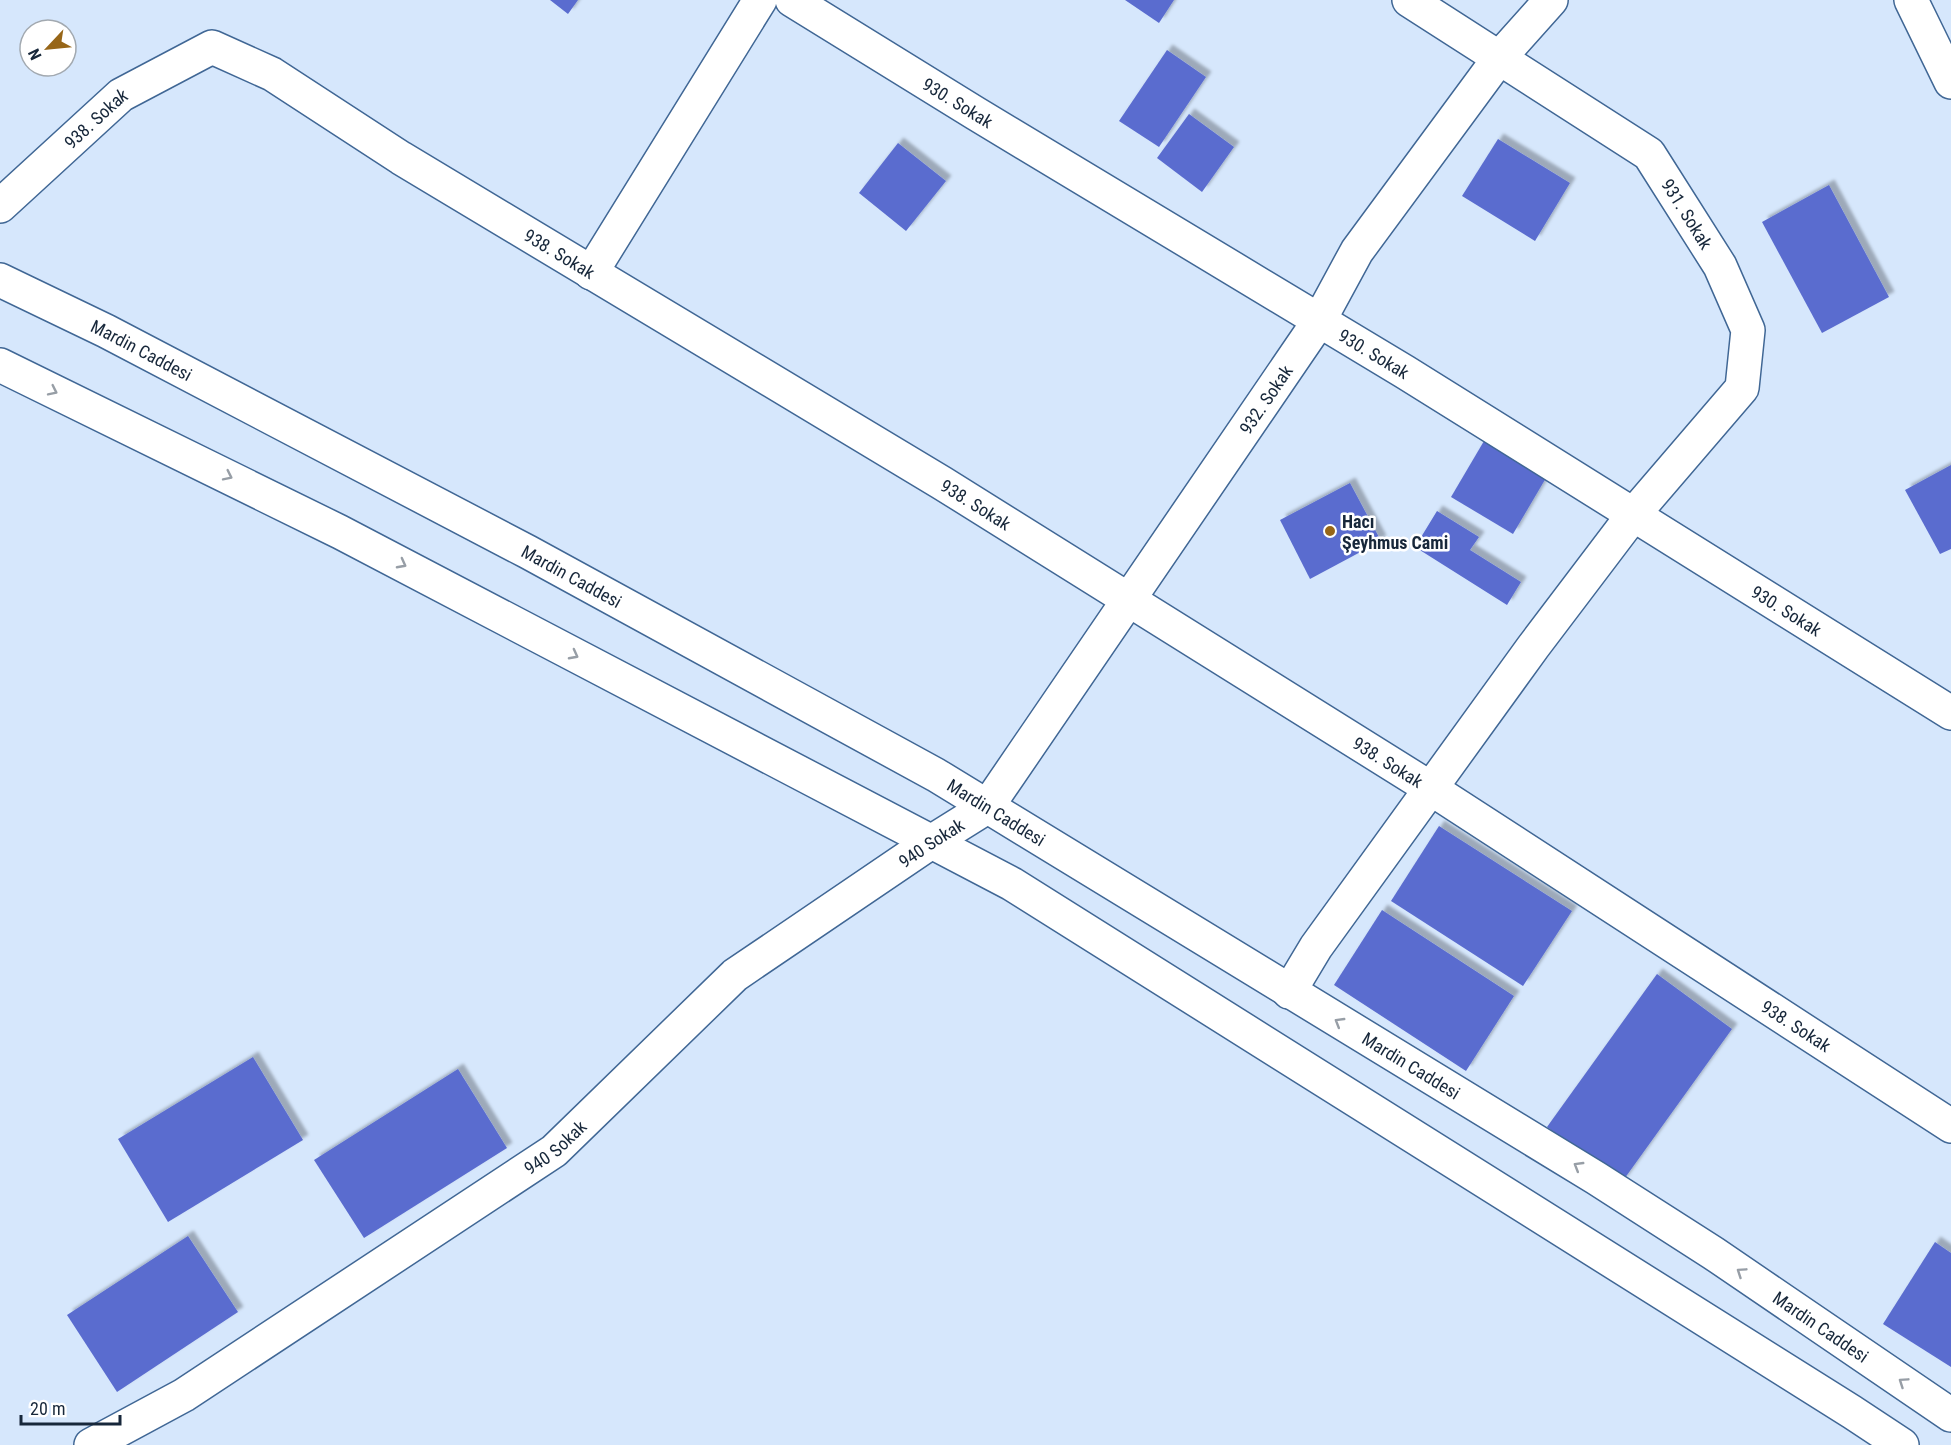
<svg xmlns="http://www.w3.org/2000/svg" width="1951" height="1445" viewBox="0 0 1951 1445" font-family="'Roboto Condensed',sans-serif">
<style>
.building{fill:#5a6ccf;filter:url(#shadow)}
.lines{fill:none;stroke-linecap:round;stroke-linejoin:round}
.minor-casing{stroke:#406795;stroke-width:36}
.major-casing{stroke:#406795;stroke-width:36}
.minor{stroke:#fff;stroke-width:33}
.major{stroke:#fff;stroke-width:33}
.oneway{stroke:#979ea6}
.poi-dot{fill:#976618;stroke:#fff;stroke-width:2}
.labels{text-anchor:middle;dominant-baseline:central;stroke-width:5;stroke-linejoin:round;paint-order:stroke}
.street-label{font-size:18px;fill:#17273a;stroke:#fff}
.poi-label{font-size:18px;font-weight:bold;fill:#17273a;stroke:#fff;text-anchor:start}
</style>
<defs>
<filter id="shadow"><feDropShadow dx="5.5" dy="-5.5" stdDeviation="1.5" flood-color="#0004"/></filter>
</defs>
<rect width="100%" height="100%" fill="#d6e7fc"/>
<g class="building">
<path d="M550,0H578L568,14Z"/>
<path d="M1125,0H1174L1159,23Z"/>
<path d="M1167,50L1206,77L1159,147L1119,121Z"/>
<path d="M1189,114L1234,147L1202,192L1157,158Z"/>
<path d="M1498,139L1570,183L1535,241L1462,196Z"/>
<path d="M898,143L946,181L906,231L859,193Z"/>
<path d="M1829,185L1889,297L1822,333L1762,222Z"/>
<path d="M1484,441L1546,478L1513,534L1451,497Z"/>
<path d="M1951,465V549L1940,554L1905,490Z"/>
<path d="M1350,483L1381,541L1310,579L1280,520Z"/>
<path d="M1437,511L1479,537L1470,550L1521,582L1507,605L1415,547Z"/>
<path d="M1439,826L1572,911L1523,986L1391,901Z"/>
<path d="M1382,910L1514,996L1466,1071L1334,985Z"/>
<path d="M1657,974L1732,1029L1622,1182L1547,1127Z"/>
<path d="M253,1057L303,1140L168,1222L118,1139Z"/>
<path d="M458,1069L507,1148L364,1238L314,1160Z"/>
<path d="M188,1236L238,1312L117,1392L67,1315Z"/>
<path d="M1935,1242L1951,1253V1367L1883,1324Z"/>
</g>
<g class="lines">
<defs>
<g id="minor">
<path id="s1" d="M792,0L975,113L1405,372L1951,713"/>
<path d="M1911,0L1951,82"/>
<path id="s2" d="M0,206L121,95L212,47L272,74L401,158L942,483L1430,788L1951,1126"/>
<path d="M591,273L760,0"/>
<path d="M1289,992L1316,947L1533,647L1633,515L1742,388L1748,330L1720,266L1649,154L1409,0"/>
<path id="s3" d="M91,1445L184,1395L554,1151L735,975L931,842L987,807L1319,321L1357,251L1500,57L1551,0"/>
</g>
<g id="major">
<path id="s4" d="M0,280L106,331L528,552L936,775L1596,1178L1713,1253L1951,1415"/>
<path d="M0,365L340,532L1012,884L1852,1412L1902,1445"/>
</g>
</defs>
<use href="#minor" class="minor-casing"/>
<use href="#major" class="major-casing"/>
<use href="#minor" class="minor"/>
<use href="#major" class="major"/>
</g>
<defs><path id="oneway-chevron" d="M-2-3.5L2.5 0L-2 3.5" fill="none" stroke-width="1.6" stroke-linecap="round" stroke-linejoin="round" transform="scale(1.5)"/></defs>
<g class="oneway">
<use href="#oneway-chevron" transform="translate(53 391) rotate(26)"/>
<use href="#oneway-chevron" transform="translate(228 476) rotate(26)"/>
<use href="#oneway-chevron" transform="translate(402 564) rotate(28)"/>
<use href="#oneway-chevron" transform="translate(574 655) rotate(28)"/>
<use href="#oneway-chevron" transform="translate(1339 1022) rotate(-149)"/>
<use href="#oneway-chevron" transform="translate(1578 1166) rotate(-149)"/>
<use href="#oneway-chevron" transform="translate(1741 1272) rotate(-146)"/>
<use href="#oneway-chevron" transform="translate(1903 1382) rotate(-146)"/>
</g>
<circle class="poi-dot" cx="1330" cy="531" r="6"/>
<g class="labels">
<g class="street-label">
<text stroke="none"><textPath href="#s1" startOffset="195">930. Sokak</textPath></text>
<text stroke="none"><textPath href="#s2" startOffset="130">938. Sokak</textPath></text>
<text transform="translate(1687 214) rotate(58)">931. Sokak</text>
<text stroke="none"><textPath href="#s2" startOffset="672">938. Sokak</textPath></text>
<text stroke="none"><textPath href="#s4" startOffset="158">Mardin Caddesi</textPath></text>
<text stroke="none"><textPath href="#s1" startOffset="681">930. Sokak</textPath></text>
<text stroke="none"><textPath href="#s3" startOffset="1598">932. Sokak</textPath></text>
<text stroke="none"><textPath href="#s2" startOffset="1158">938. Sokak</textPath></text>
<text stroke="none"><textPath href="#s4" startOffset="644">Mardin Caddesi</textPath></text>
<text stroke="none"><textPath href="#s1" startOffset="1167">930. Sokak</textPath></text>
<text stroke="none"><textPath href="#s2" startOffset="1644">938. Sokak</textPath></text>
<text stroke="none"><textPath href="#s4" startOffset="1130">Mardin Caddesi</textPath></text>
<text stroke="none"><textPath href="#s3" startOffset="1038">940 Sokak</textPath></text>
<text stroke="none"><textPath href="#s2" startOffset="2130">938. Sokak</textPath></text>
<text stroke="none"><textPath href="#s4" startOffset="1616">Mardin Caddesi</textPath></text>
<text stroke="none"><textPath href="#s3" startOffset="552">940 Sokak</textPath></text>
<text stroke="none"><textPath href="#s4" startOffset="2102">Mardin Caddesi</textPath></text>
</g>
<g class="poi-label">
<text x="1342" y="521">Hacı<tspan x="1342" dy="21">Şeyhmus Cami</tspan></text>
</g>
</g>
<g transform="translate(48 48) rotate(244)"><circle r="28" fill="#ffffff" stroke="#a2a9b0" stroke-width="1.5"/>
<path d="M0-4.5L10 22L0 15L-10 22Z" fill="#976618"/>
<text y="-9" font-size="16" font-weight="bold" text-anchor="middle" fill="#17273a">N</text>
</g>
<path d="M21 1415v9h99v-9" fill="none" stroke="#17273a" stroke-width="3"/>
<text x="30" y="1415" font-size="18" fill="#17273a" stroke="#ffffff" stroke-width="4.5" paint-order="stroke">20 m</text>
</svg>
